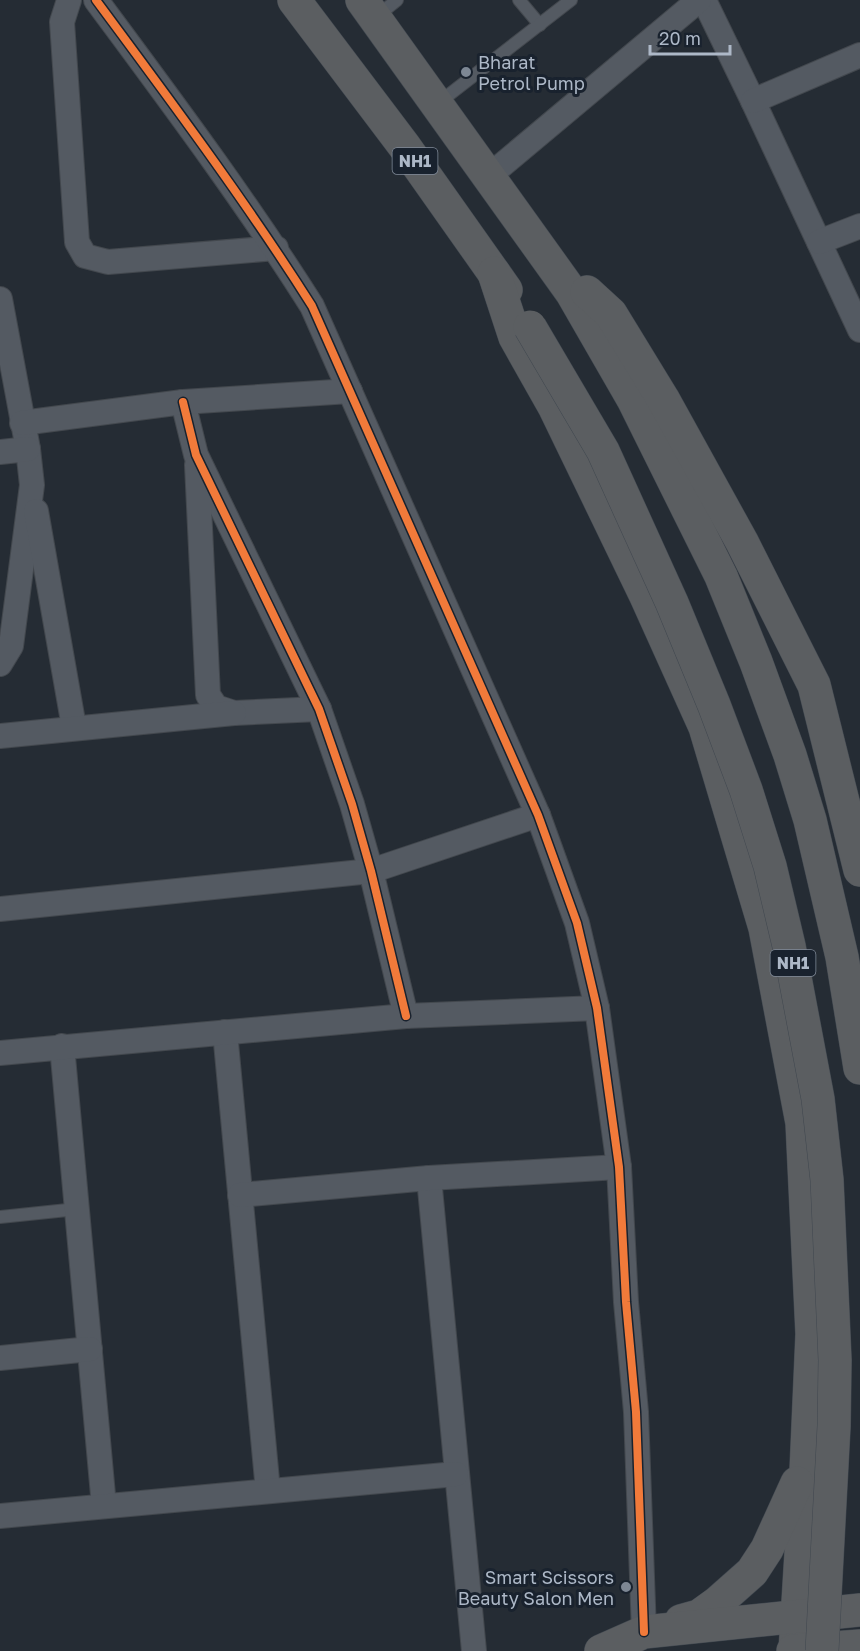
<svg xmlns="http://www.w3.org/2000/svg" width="860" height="1651" viewBox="0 0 860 1651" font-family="'Golos Text',sans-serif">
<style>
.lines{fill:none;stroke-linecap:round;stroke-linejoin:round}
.lane-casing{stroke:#43484e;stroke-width:14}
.street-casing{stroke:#43484e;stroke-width:26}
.highway-casing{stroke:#414850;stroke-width:34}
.lane{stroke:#545a62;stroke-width:12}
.street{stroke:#545a62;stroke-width:24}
.highway{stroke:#5b5e61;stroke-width:33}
.highway-bridge-casing{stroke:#414850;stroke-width:34;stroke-linecap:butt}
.highway-bridge{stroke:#5b5e61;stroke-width:33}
.cycleway-casing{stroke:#19222e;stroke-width:11}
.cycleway{stroke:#f17a3a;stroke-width:8}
.poi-dot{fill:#7d8794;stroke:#19222e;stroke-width:2}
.labels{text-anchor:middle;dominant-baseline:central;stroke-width:6;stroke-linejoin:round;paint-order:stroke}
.shield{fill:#19222e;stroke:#818b99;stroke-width:1.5}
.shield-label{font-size:16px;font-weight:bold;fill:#adb8c7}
.poi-label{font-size:18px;fill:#adb8c7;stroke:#19222e;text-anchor:start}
</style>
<rect width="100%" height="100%" fill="#252c34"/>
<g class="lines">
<defs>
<g id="lane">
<path d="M519,0L540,25"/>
<path d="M376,17L397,0"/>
<path d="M437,104L571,0"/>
<path d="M0,1217L77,1209"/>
</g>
<g id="street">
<path d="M69,0L62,22L77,242L85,256L108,262L276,248"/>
<path d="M96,0C170,100 245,200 312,306L538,815L577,923L597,1008L619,1167L626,1302L636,1412L644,1632"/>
<path d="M704,0L753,101L860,330"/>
<path d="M753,101L860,55"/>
<path d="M489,176L699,0"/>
<path d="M819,242L860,226"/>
<path d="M0,299L28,449L32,485L11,646L0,664"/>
<path d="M183,402L196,455L319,709L352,804L371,871L406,1016"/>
<path d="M22,423L183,402L350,391"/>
<path d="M0,452L28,449"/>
<path d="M197,465L208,695L216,707L234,713L319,709"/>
<path d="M36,511L74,727"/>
<path d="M0,736L234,713"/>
<path d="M0,909L371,871L538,815"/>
<path d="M225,1032L268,1491"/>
<path d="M62,1046L104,1506"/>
<path d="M0,1053L406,1016L597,1008"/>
<path d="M429,1178L474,1651"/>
<path d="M240,1195L429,1178L619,1167"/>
<path d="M0,1358L90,1349"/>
<path d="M0,1516L456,1474"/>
</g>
<g id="highway">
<path d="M294,0L405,147L506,290"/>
<path d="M362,0L572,293L633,399L721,576L756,662L790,755L810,820L842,957L860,1068"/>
<path d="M494,273L515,337L555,408L645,594L705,727L765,928L802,1123L812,1334L806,1471L795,1651"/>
<path d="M587,292L611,314L663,399L742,542L814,685L860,870"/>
<path d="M681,1621L699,1616L717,1603L752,1572L767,1549L797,1483"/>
<path d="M601,1651L644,1632L860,1610"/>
<path d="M793,1651L860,1646"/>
</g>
</defs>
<use href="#lane" class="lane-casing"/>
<use href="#street" class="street-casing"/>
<use href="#highway" class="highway-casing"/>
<use href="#lane" class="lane"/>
<use href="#street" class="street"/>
<use href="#highway" class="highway"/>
<defs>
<path id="highway-bridge" d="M530,327L603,451L672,603L714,705L746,790L770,866L789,946L818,1099L827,1180L835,1360L834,1426L822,1651"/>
</defs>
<use href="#highway-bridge" class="highway-bridge-casing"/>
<use href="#highway-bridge" class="highway-bridge"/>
<defs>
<g id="cycleway">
<path d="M96,0C170,100 245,200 312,306L538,815L577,923L597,1008L619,1167L626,1302L636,1412L644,1632"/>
<path d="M183,402L196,455L319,709L352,804L371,871L406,1016"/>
</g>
</defs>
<use href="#cycleway" class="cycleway-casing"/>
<use href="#cycleway" class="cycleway"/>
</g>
<g class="poi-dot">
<circle cx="466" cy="72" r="6"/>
<circle cx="626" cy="1587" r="6"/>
</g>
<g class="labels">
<g class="shield">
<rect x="392.5" y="148" width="45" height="26" rx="4.5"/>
<rect x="770.5" y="950" width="45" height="26" rx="4.5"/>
</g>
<g class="shield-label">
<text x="415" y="161">NH1</text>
<text x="793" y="963">NH1</text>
</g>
<g class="poi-label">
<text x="478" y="62">Bharat<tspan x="478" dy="21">Petrol Pump</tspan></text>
<text x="614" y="1577" text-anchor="end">Smart Scissors<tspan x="614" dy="21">Beauty Salon Men</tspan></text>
</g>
</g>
<path d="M650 45v9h80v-9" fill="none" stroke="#adb8c7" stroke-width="3"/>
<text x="659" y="45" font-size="18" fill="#adb8c7" stroke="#19222e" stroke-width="4.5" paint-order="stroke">20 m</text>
</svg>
